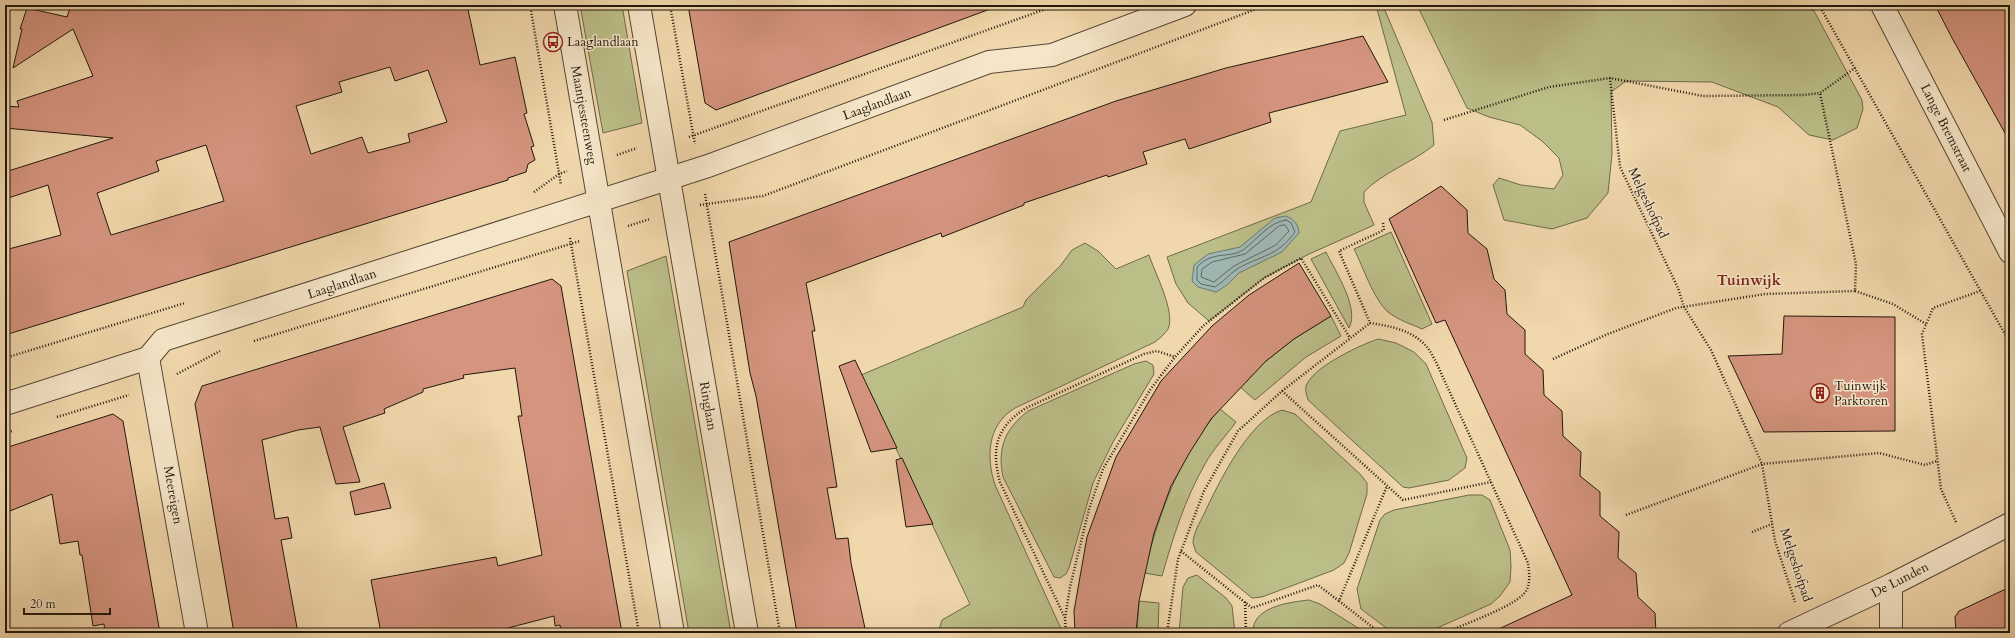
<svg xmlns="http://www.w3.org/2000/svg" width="2015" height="638" viewBox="0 0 2015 638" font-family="Cardo,serif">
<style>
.green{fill:#bcbe88;stroke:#6e6a4a}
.water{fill:#9fb8b4;stroke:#6d7871}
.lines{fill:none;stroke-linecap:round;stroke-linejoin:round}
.shore{stroke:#606860;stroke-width:1}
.building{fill:#d5947e;stroke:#21170d;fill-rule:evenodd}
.minor-casing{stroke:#554735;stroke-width:24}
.path{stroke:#21170d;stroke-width:2.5;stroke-dasharray:1 2;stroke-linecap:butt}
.minor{stroke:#f6e6c9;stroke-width:22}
.labels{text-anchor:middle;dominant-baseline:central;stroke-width:3;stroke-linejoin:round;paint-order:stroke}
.poi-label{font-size:13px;fill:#21170d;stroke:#f6e6c9;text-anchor:start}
.street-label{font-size:13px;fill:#21170d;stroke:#f6e6c9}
.quarter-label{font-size:15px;font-weight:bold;fill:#7a1f14;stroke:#f6e6c9}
</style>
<rect width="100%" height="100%" fill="#f1d8ac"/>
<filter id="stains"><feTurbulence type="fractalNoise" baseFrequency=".005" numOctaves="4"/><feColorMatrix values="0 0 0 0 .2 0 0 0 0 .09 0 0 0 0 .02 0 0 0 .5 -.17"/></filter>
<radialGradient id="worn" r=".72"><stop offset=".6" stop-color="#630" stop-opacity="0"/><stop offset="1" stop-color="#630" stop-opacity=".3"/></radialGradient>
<g class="green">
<path d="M580,5H622L642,123L603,133Z"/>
<path d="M1417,5H1799L1814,11L1862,100L1863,109L1857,128L1833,140L1809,135L1778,107L1712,82L1626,81L1611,92L1612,154L1608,193L1587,218L1552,229L1504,220L1493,185L1499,178L1521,185L1554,189L1563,175L1559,158L1542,141L1520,125L1489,117L1467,108Z"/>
<path d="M1384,8L1432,122L1434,145C1412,163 1383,172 1364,192V202L1374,225L1307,255L1264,278L1209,321L1188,303L1176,284L1167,257L1311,202L1340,131L1406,115L1377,9Z"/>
<path d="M1391,232L1432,324L1422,329C1411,324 1398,320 1388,312C1374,300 1363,267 1354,249Z"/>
<path d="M1085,243L1098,251L1116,269L1149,255C1154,271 1176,312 1168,329C1165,334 1160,338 1155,342L1015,408C987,425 986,457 995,485L1063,633H938L942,620L970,604L861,375L1023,307L1026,300L1061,265L1072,250Z"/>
<path d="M1326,252C1335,271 1360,308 1349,328L1311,259Z"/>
<path d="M666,256L731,633H689L627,271Z"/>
<path d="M1331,316L1341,336L1306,357L1255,400L1240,387L1266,361L1294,339Z"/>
<path d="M1378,339L1396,343L1414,352L1426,364L1467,458L1465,468L1449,480L1409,488L1403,487L1308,400C1306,393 1304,388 1308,382C1318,365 1360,345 1378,339Z"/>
<path d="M1146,361L1153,365L1154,374L1113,442L1093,483L1069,568L1066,574L1060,578L1054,577L1003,477C997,448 1005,429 1028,411L1134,364Z"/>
<path d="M1220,409L1236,422C1226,436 1213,449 1205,464C1185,499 1173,537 1162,576L1144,573C1159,514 1179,455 1220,409Z"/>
<path d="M1282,410L1295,414L1361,475L1367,483V494L1349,553L1344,563L1334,570L1262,597L1252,598L1196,552C1195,549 1194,546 1193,543C1193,534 1200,522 1204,514C1218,484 1249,420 1282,410Z"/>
<path d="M1469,495H1482L1490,500L1510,550L1511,566L1510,582L1500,596L1491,604L1426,633H1393L1361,609L1357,589L1380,520L1385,514L1394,510Z"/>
<path d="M1197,575L1226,598L1232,606L1235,633H1179L1183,587L1188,578Z"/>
<path d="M1309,600L1320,604L1366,633H1253C1251,607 1290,602 1309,600Z"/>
<path d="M1139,601L1159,603L1158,633H1137Z"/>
</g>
<path class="water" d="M1286,216C1295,220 1298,224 1299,233L1282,252L1239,273L1227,285L1216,292L1198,287L1192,281L1194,265L1208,254L1240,247L1275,218Z"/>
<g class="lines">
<g class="shore">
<path d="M1286,220L1291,223L1295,232C1277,257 1261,255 1237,269C1229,274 1224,282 1215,287L1201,284L1197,280V267C1213,250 1229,259 1243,250C1257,240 1269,222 1286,220Z"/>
<path d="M1285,225L1289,231L1276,245L1234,266L1214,282L1201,277L1202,269L1212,262L1245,254L1279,226Z"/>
</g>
</g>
<g class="building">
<path d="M71,5H467L480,65L515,57L527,113L524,114L534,146L531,147L535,160L528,164L526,172L508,178V180L5,335V250L61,235L48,185L5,199V172L113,138L5,128V106L19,107L17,101L93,76L73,29L13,68L22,29H20L27,8L67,17ZM390,67L395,81L428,70L447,122L408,134L410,142L368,153L362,137L311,154L296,106L342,92L339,82ZM206,145L224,201L111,235L97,193L159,171L156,161Z"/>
<path d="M688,5H993V8L716,110L705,103Z"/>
<path d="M1935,5H2010V142L1952,38Z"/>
<path d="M1363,36L1388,82L1269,113L1271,122L1189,149L1185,139L1143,152L1147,164L1108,177L1107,175L1024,203V205L942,237L941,233L806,283L815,331H812L837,487L827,488L836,539L848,538L851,563L866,633H797L756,396L750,373L729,242L1116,101L1226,68Z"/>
<path d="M1441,186L1467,210L1468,233L1487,249L1494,279L1505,290L1507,314L1525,330V354L1543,370L1544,395L1562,411L1563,436L1581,452L1580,476L1600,492V516L1619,532L1618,558L1636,573L1638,597L1655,613L1656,633H1490L1572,595L1445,320L1436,323L1389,219Z"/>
<path d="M1299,263L1331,316L1294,339L1266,361L1211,419L1190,452L1171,486L1154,533L1139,601L1136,633H1075L1074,611L1087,537L1116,457L1161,381L1212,326L1249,295Z"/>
<path d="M552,279L561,286L622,633H561L560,625L555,626L554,616L508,628L509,633H381L371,580L496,557L498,566L542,555L518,416H522L515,368L463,375L464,378L423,389V392L384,409L385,413L343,427L360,482L336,484L320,427L298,430L262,440L275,519L288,517L292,538L281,540L298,633H234L195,404L202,386Z"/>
<path d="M1784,316L1895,317V431L1764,432L1728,356L1782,354Z"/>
<path d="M855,360L897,448L871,452L839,366Z"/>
<path d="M113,414L123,421L160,633H105L104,624L93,626L82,555H80L78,541L60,544L52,494L5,513V448Z"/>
<path d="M902,458L921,499L933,524L906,527L896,460Z"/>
<path d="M384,483L391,508L355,515L350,492Z"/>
<path d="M2010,587V633H1956L1955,617L1959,611Z"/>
</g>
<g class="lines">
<defs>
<g id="minor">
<path d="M565,5L673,633"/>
<path d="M639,5L747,633"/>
<path d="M1882,5L2010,252"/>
<path d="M148,358L197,633"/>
<path d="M5,404L148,358L163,340L708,166L989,62L1052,55L1185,5"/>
<path d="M1789,633L1891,585L2010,524"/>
<path d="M1891,633V585"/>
</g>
</defs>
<use href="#minor" class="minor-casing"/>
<g class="path">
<path d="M530,5L561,185"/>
<path d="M670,5L695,144"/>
<path d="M1819,5L2010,343"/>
<path d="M1610,78L1620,167L1678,288L1684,307L1711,350L1762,464L1775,541L1795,602"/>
<path d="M1444,120L1549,87L1610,78L1703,96L1804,95L1820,93L1855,68"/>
<path d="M689,137L1057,5"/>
<path d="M617,155L637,148"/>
<path d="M534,192L559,174L567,171"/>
<path d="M705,194L780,633"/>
<path d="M700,205L763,196L1267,5"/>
<path d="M1383,223L1384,230L1339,251L1370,323C1390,326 1412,330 1426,346C1430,350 1433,357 1436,362L1528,563C1529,571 1531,583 1526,591C1517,606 1462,625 1444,633"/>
<path d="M628,226L650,219"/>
<path d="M570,238L639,633"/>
<path d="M1855,291L1893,304L1926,324"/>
<path d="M254,341L580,241"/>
<path d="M5,358L185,303"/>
<path d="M1553,359L1608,334L1676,308L1765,294L1855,291L1856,264L1820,93"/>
<path d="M177,374L220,351"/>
<path d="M1282,391L1403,500L1491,482"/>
<path d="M57,417L129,395"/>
<path d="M5,433L12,431"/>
<path d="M1626,515L1762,464L1879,453L1925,465L1937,461"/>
<path d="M1956,522L1941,489L1922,334L1933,308L1980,291"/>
<path d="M1752,532L1772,524"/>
<path d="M1181,551L1252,608L1318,585L1339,601"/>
<path d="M1245,602L1246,633"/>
<path d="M1065,618L1000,482C991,449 996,427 1026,408L1144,354L1157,351L1175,357"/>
<path d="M1066,633L1065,619L1070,587L1089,509L1103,469L1150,390L1175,357L1203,326L1264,278L1301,258L1350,338"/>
<path d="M1167,633L1178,559L1204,491L1238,431L1282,391L1370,323"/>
<path d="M1380,633L1339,601L1387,486"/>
</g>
<use href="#minor" class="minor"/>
</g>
<defs>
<symbol id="bus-ring" viewBox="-11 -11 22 22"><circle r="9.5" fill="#f6e6c9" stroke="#8f2418" stroke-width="1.5"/><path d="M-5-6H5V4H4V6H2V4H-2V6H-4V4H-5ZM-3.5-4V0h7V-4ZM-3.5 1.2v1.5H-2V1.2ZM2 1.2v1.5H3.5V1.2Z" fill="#8f2418"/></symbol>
<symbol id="building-ring" viewBox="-11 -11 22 22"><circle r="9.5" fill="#f6e6c9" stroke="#8f2418" stroke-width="1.5"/><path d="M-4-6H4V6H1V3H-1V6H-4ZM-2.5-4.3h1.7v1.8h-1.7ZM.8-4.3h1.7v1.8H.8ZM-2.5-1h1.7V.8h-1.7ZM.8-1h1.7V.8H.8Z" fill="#8f2418"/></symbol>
</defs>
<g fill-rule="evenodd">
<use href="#bus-ring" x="542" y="31" width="22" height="22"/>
<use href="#building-ring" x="1809" y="382" width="22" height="22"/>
</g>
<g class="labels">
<g class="poi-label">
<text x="567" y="42">Laaglandlaan</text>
<text x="1834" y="386">Tuinwijk<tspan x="1834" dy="15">Parktoren</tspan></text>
</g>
<g class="street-label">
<text transform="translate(877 104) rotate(-20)">Laaglandlaan</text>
<text transform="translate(584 115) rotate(80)">Maantjessteenweg</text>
<text transform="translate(1946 128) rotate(63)">Lange Bremstraat</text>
<text transform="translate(1648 203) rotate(65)">Melgeshofpad</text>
<text transform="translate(342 284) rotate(-18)">Laaglandlaan</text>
<text transform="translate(708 406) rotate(80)">Ringlaan</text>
<text transform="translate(173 495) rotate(80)">Meereigen</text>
<text transform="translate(1796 565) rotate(72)">Melgeshofpad</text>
<text transform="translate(1900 580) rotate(-27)">De Lunden</text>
</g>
<g class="quarter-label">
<text x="1749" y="280">Tuinwijk</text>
</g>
</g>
<rect width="2015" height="638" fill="none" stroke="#f1d8ac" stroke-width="20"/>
<rect x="6" y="6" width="2003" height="626" fill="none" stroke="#21170d" stroke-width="2"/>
<rect x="10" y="10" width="1995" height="618" fill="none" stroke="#21170d"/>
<path d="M24 608v6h86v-6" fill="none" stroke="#21170d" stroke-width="2"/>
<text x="30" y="608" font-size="12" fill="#21170d" stroke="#f6e6c9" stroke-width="3" paint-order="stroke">20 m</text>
<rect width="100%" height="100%" filter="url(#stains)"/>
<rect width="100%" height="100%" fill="url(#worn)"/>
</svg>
